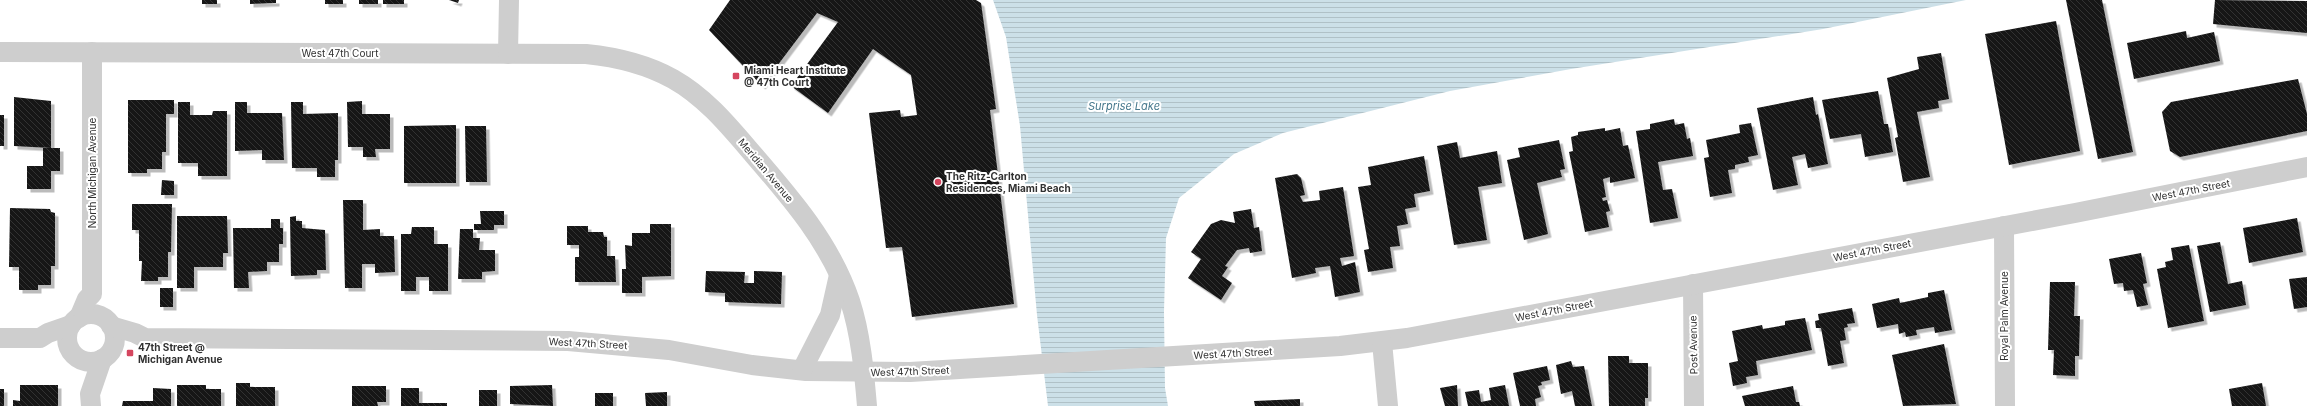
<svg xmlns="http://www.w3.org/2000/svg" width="2307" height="406" viewBox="0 0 2307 406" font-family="Inter,sans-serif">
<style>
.water{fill:url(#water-rules)}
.building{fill:url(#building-back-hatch);filter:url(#shadow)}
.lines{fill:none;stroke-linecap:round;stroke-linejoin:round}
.street{stroke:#cecece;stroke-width:20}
.poi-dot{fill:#d5465f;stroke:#fff;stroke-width:1.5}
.labels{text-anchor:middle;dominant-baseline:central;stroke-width:4;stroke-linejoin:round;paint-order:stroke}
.street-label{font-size:10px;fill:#313131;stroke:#fff}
.poi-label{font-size:10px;font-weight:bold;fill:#313131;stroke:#fff;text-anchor:start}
.water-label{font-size:11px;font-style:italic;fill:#46788c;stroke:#fff}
</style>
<defs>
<pattern id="water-rules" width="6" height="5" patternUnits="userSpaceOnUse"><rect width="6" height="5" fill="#cce0e8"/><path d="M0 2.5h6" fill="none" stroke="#b0c1c7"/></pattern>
<pattern id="building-back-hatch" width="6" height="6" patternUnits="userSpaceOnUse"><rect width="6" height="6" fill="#181818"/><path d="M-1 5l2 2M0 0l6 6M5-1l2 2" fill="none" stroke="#313131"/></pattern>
<filter id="shadow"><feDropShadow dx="3.5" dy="3.5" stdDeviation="0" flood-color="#0004"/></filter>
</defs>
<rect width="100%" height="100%" fill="#fff"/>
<path class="water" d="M993,0H1966L1823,29L1571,69L1450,91L1283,133L1234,154L1179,198L1166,238L1164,312L1165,388L1168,406H1048L1037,315L1020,126L1006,37Z"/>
<g class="building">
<rect x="202" y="0" width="15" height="4"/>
<path d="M250,0H276V3L250,4Z"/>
<rect x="325" y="0" width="18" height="4"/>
<rect x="359" y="0" width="19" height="4"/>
<rect x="383" y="0" width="21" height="4"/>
<path d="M449,0H459L458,3Z"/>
<path d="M730,0H976L981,3L996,109L990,110L1014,304L912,317L902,247L886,248L869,113L900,110L901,117L917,115L911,75L873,49L828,113L791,86L838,22L817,13L762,86L709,30Z"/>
<path d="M2066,0H2102L2133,152L2098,159Z"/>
<path d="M2215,0L2307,1V33L2213,24Z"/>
<path d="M2056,21L2080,151L2009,165L1985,34Z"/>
<path d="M2186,31L2187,38L2214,32L2220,61L2134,79L2127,43Z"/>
<path d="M1941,53L1949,99L1938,101L1939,108L1917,112L1930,177L1903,182L1895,138L1898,137L1887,78L1919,69L1917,57Z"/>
<path d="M2298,79L2307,114V131L2180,157L2170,151L2162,112L2171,102Z"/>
<path d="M1878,91L1884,124H1888L1893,152L1865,157L1861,134L1830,139L1822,100Z"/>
<path d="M14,97L51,101V148L14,146Z"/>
<path d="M1813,97L1816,115L1818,114L1828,164L1808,168L1805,154L1792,157L1798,185L1773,190L1757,108Z"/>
<path d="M128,100H174V114H166V152H162V169H147V173H128Z"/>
<path d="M362,101V114H390V149H375L376,157H363V147H348L347,102Z"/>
<path d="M178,102H190V115H212L213,111H227V176H198V163H178Z"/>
<path d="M235,102H247V113H282L284,160H262V150L235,151Z"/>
<path d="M291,102H303V114L338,113V160H335V177H317V168H292Z"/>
<rect x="0" y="115" width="4" height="31"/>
<path d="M1674,119L1675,125L1684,123L1687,139L1690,138L1693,156L1658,162L1663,190L1672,189L1678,218L1650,223L1636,131L1650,129V124Z"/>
<path d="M1751,123L1758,155L1748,157L1749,162L1735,165V169L1728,170L1732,193L1710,197L1704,158L1709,157L1706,140L1740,133L1739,125Z"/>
<path d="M456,125V183H404V126Z"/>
<path d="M465,126H486L487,182H466Z"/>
<path d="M1605,128V131L1620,128L1623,146L1628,145L1635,178L1610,183V177L1603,179L1606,197L1602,198L1603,201L1607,200L1610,211L1606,212L1609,227L1585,232L1569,152L1573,151L1571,137L1578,135V132Z"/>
<path d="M1559,140L1565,169L1560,170L1562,177L1537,183L1548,234L1524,240L1507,160L1520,157L1518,148Z"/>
<path d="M1457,142L1460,158L1497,151L1502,183L1478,187L1487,240L1454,245L1437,146Z"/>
<path d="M43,148H60V171H51V189H27V166H43Z"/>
<path d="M1424,156L1430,191L1414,194L1416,207L1405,209L1408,224L1397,226L1400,246L1390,247L1393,268L1368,272L1364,250L1369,249L1358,187L1371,185L1368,167Z"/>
<path d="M1297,174L1301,178L1305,195L1300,196L1303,202L1320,200L1319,191L1343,187L1354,256L1340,258L1342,266L1355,262L1360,292L1335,297L1330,266L1315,268L1316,273L1292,278L1275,178Z"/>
<path d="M162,180L174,181V195H161Z"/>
<path d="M343,200H363V230L380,229V236H394L395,272L375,273V264H362V288H345Z"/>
<path d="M132,204H172L171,252H168V277H158V281H141L142,261H139V230H132Z"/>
<path d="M10,208L50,209L51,212L55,213V266H51V285H38V290H19V267H9Z"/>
<path d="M1251,209L1254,228L1259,227L1262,251L1250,253L1249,248L1237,250L1225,266L1228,267L1222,276L1232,283L1221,300L1188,278L1201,259L1191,252L1211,224L1221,220L1235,223L1233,212Z"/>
<path d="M480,211H504V225H494V230H474V224H481Z"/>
<path d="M177,216H227L228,253H223V267H194V288H177Z"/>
<path d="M296,216V221H302V228L325,230L326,270H317V275L291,276L290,217Z"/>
<path d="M2297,218L2303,252L2249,263L2243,228Z"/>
<path d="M271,219H280V228H283V244H279V262H267V271L248,272L249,288H234L233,228H271Z"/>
<path d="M650,224H671V276L642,277V293H622V269H626L625,245L632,246V233H650Z"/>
<path d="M567,226H588V232H603L604,237H607V256H615L616,282H575V257H579V245H567Z"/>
<path d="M412,227H434V244H448V291H429V277H416V291H401V234H411Z"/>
<path d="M460,229H473V238H480L479,250H495V271L482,272V279H458Z"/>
<path d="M2220,242L2228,284L2242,281L2246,305L2210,312L2197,246Z"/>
<path d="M2189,245L2204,321L2168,328L2157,269L2166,267L2165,262L2173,260L2171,248Z"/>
<path d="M2141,253L2147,283L2143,284L2148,305L2137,307L2133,290L2124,291L2123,283L2114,284L2109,259Z"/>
<path d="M706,271L745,272L744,283H754V271L782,272L781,304L725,302V293L705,292Z"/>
<path d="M2307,277V307L2294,309L2289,279Z"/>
<path d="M2050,282H2075L2074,316H2080L2079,356H2075V376L2053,375L2054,350H2048Z"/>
<rect x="160" y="288" width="13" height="19"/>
<path d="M1944,290L1952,330L1935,333L1934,327L1916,330L1917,335L1906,337L1905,332L1899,334L1898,324L1877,328L1872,304L1899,298L1900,303L1928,297V293Z"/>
<path d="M1852,308L1855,323L1847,324L1848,327L1844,328L1846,340L1840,341L1844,363L1828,366L1821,328H1816L1815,321L1819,320L1818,314Z"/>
<path d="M1805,318L1812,350L1756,361L1758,375L1746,377L1747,383L1733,386L1729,363L1738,361L1732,331L1762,325L1763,329L1785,325V321Z"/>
<path d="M1944,344L1956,404L1903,406L1892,355Z"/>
<path d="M1608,356H1629V363H1648V398H1645V406H1609Z"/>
<path d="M1571,361L1573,367L1584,366L1592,406H1575L1572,391L1561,394L1556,365Z"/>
<path d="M1547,366L1550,380L1541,382L1542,385L1538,386L1541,397L1535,399L1536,406H1520L1513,373Z"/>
<path d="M236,383H250V387H275V406H236Z"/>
<path d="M2262,383L2266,406H2232L2229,389Z"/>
<path d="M20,385H58V406H13V400L20,401Z"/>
<path d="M177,385H206V389H221V406H177Z"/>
<path d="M552,385L553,406L510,404V386Z"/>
<path d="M1457,385L1458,406H1445L1440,388Z"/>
<path d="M1505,385L1509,406H1468L1465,392L1479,390L1481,402L1491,400L1489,388Z"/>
<path d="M352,386H386V402H377L378,406H352Z"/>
<path d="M1793,386L1796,402H1799L1800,406H1745L1742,396Z"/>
<path d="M153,388L171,389V406H122L123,401H153Z"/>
<path d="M401,388H419V403H447V406H401Z"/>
<rect x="0" y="389" width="4" height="17"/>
<rect x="479" y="390" width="18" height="16"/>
<path d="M667,392V406H646L645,393Z"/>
<rect x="595" y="393" width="18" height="13"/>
<path d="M1300,399V406H1255L1254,401Z"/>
</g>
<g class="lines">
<g class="street">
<path d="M0,52L586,54C616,57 646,64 673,79C705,97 728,125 752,153C791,198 831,244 850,301C861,335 864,371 867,406"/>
<path d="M508,54L509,0"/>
<path d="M2004,226L2005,406"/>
<path d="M1693,284L1694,406"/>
<circle cx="91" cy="338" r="24"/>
<path d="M79,318L87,299L92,294V52"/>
<path d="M111,326L135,333L145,338L568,341L669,350L752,365L806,371L910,372L1340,346L1407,338L2075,213L2307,167"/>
<path d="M0,338H40L48,333L71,325"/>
<path d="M1382,342L1388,406"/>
<path d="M802,370L830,315L839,275"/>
<path d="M91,406L90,394L102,359"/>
</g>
</g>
<g class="poi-dot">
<rect x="732" y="72" width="8" height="8" rx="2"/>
<circle cx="938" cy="182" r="4"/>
<rect x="126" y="349" width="8" height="8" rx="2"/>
</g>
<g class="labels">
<g class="street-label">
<text x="340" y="53">West 47th Court</text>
<text transform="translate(766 170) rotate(50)">Meridian Avenue</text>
<text transform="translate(92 173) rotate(-90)">North Michigan Avenue</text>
<text transform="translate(2191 190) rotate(-11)">West 47th Street</text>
<text transform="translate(1872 250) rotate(-11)">West 47th Street</text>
<text transform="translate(1554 310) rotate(-11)">West 47th Street</text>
<text transform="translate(2004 316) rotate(-90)">Royal Palm Avenue</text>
<text transform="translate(588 343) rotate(3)">West 47th Street</text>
<text transform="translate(1693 345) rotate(-91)">Post Avenue</text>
<text transform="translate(1233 353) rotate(-3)">West 47th Street</text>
<text transform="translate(910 371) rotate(-2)">West 47th Street</text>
</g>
<g class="poi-label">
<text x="744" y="70">Miami Heart Institute<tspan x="744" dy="12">@ 47th Court</tspan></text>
<text x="946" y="176">The Ritz-Carlton<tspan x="946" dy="12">Residences, Miami Beach</tspan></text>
<text x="138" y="347">47th Street @<tspan x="138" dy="12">Michigan Avenue</tspan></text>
</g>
<g class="water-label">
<text x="1124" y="106">Surprise Lake</text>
</g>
</g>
</svg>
